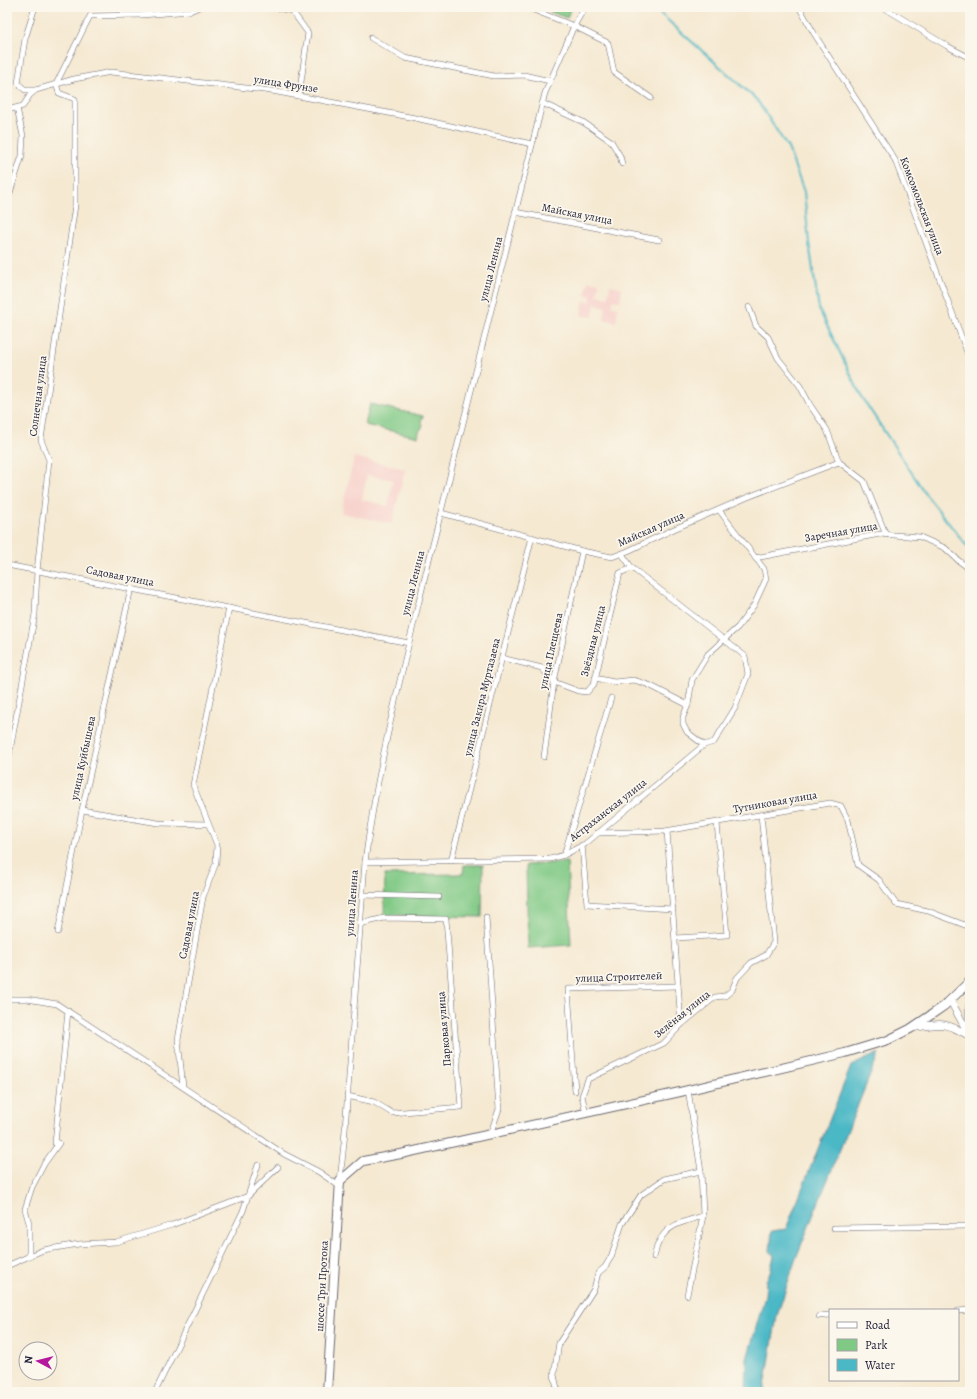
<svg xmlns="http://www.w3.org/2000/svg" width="977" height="1399" viewBox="0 0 977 1399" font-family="Alegreya,serif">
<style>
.built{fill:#f7d0ca;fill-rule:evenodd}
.green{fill:#80c985;stroke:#517660}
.water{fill:#4bb8c6;stroke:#366d80}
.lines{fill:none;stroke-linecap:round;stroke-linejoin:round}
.stream{stroke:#4bb8c6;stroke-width:2}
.street-casing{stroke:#6c6870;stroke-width:6}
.secondary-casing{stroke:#6c6870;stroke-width:8}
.primary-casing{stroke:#6c6870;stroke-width:10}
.street{stroke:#fff;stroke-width:5}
.secondary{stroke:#fff;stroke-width:7}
.primary{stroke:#fff;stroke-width:8}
.labels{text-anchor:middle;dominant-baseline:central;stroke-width:3.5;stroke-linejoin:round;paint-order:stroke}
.street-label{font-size:11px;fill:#22223b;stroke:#fbf7ec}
</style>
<rect width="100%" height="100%" fill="#fbf7ec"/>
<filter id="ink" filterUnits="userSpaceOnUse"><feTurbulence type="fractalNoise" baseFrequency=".025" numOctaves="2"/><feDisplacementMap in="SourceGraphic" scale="8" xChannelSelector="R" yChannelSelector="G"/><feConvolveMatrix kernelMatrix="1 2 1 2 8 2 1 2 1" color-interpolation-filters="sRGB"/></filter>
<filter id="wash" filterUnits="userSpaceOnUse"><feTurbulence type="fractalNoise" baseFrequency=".012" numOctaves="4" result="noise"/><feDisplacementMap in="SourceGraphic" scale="16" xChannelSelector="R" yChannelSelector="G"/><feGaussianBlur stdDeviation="0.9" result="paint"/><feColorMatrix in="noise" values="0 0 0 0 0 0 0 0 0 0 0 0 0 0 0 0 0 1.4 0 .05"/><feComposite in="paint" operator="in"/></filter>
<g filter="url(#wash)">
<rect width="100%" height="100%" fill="#f5e9d2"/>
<g class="built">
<path d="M588,281L599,283L597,295L608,297L610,285L622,288L620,301L613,300L612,306L618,307L616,322L604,319L606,307L595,304L592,317L581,315L584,301L590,302L591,296L585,295Z"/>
<path d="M354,457L405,469L392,524L341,513ZM367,475L393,480L388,506L362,500Z"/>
</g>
<g class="green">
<path d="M552,7H571L567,18L550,12Z"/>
<path d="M370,404L423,416L421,421L423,426L419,432L418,437L365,425Z"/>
<path d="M567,862L571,945L528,948L526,865Z"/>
<path d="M464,865H483L482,917L384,915L385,875L463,874Z"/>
</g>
<path class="water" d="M879,1053L796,1258L777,1316L764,1392H746L747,1359L765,1296L766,1281L770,1272L774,1256L770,1251L772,1231L786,1229L851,1066Z"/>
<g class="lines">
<path class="stream" d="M653,7L757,100L788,148L804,192L809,243L819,309L861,396L927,496L970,550"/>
</g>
</g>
<g filter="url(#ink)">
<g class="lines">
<defs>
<g id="street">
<path d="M35,7L25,39L18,83L25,90H36L74,79L111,72L272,91L415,118L532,144"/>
<path d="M273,7L292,11L308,33L299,96"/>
<path d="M526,7L574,26L608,43L614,72L651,98"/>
<path d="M799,7L815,35L895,160L970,360"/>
<path d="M883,7L947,46L970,58"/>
<path d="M371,38L405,58L494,76L524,75L550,81"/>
<path d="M542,103L583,122L611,141L620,156L622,164"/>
<path d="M7,110L23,106L30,95L36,90"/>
<path d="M7,202L22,156L23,136L17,108"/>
<path d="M515,212L659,240"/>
<path d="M749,307L756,326L768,337L778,358L800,386L810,405L827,430L839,462L864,481L886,535"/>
<path d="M441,513L582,551L612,557L628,551L674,529L748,497L839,462"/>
<path d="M755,558L880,534L920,537L945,548L959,561L970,569"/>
<path d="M7,565L409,643"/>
<path d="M502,658L542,668L554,682L578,691L587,692L594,684L620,573L632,568"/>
<path d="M595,678L614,682L634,680L649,685L688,705"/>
<path d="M704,745L687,732L683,724V717L688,705L692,680L708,654L738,627L754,605L766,579L764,569L719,510"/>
<path d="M544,757L554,682L582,551"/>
<path d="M7,767L35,614L37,571L49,460L41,440L75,205V99L59,93L56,84L90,16L142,15L190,11L199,7"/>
<path d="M82,810L158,823L208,824"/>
<path d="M667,831L681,1025"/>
<path d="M597,833L665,831L830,803L841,806L848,820L858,865L879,880L896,904L928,911L970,927"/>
<path d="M582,845L587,904L673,909"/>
<path d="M564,855L611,698"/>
<path d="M451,861L532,537"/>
<path d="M365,862L550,859L564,855L585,844L704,745L714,742L735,708L748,674L745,656L632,568L622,554"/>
<path d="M362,895L439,897"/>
<path d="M486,917L499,1109L490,1135"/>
<path d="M58,932L82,810L131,588"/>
<path d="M675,938L727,935L717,823"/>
<path d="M7,999H27L57,1004L284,1154L319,1172L339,1186"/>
<path d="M183,1087L178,1040L203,897L216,863L217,845L193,785L229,608"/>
<path d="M575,1091L568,989L678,986"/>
<path d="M347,1096L374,1102L392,1113L461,1107L446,919L384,918L360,924"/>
<path d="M586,1113L582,1096L588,1079L664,1043L681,1025L715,997L725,996L732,990L737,978L751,963L766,955L774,942L761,815"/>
<path d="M55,1143L68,1011"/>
<path d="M340,1181L344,1143L365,862C379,754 408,649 433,544C470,393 508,243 545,93L574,26L585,7"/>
<path d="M834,1228L970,1226"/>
<path d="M29,1256V1223L25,1209L32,1187L44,1164L59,1143"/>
<path d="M654,1257C656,1252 656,1246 659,1242C667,1224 686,1221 703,1216"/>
<path d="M7,1266L43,1250L79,1244L116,1242L172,1225L248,1196L278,1167"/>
<path d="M687,1295L703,1216L701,1171L688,1090"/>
<path d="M958,1311L970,1310"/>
<path d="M819,1316L830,1315"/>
<path d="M155,1392L243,1211L258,1165"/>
<path d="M560,1392L557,1388L554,1375L559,1343L594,1289L598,1273L605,1267L611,1257L622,1224L641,1195L664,1179L701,1171"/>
</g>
<g id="secondary">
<path d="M950,1000L970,1036"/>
<path d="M912,1028C940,1023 944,1021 970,1036"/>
<path d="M970,1033L969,1018L970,1000"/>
</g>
<path id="primary" d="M327,1392L340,1181L363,1161L401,1154L680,1092L845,1053L888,1040L910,1029L928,1017L944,1006L970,981"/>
</defs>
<use href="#street" class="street-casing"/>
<use href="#secondary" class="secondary-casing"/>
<use href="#primary" class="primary-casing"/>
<use href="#street" class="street"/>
<use href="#secondary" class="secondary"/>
<use href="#primary" class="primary"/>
</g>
</g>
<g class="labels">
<g class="street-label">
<text transform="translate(286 84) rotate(9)">улица Фрунзе</text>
<text transform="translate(922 206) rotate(69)">Комсомольская улица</text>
<text transform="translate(577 214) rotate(11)">Майская улица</text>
<text transform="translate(491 269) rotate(-76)">улица Ленина</text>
<text transform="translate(38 396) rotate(-83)">Солнечная улица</text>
<text transform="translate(651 529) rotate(-24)">Майская улица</text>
<text transform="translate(841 532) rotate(-10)">Заречная улица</text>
<text transform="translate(120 576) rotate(11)">Садовая улица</text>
<text transform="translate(413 583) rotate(-76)">улица Ленина</text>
<text transform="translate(593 641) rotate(-76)">Звёздная улица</text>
<text transform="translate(551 651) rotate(-78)">улица Плещеева</text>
<text transform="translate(482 697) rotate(-76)">улица Закира Муртазаева</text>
<text transform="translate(83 758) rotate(-78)">улица Куйбышева</text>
<text transform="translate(775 802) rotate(-10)">Тутниковая улица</text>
<text transform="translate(608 810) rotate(-38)">Астраханская улица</text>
<text transform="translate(352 903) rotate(-86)">улица Ленина</text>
<text transform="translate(189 925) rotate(-79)">Садовая улица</text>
<text transform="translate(619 977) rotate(-2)">улица Строителей</text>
<text transform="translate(682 1014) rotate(-39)">Зелёная улица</text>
<text transform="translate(444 1029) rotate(-95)">Парковая улица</text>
<text transform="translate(322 1286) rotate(-87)">шоссе Три Протока</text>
</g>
</g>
<rect width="977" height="1399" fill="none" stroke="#fbf7ec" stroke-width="24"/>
<rect x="829" y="1309" width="130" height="72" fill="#fbf7ec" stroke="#a4a2a5"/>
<rect x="837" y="1322" width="20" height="6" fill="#ffffff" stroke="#a4a2a5"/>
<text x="865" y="1329" font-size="12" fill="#22223b">Road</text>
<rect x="837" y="1339" width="20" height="12" fill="#80c985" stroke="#a4a2a5"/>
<text x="865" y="1349" font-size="12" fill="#22223b">Park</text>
<rect x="837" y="1359" width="20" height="12" fill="#4bb8c6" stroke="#a4a2a5"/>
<text x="865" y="1369" font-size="12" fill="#22223b">Water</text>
<g transform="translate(38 1361) rotate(277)"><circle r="19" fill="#fbf7ec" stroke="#a4a2a5"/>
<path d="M0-3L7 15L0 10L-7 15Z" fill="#b5179e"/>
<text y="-6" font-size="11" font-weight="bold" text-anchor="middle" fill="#22223b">N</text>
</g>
</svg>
